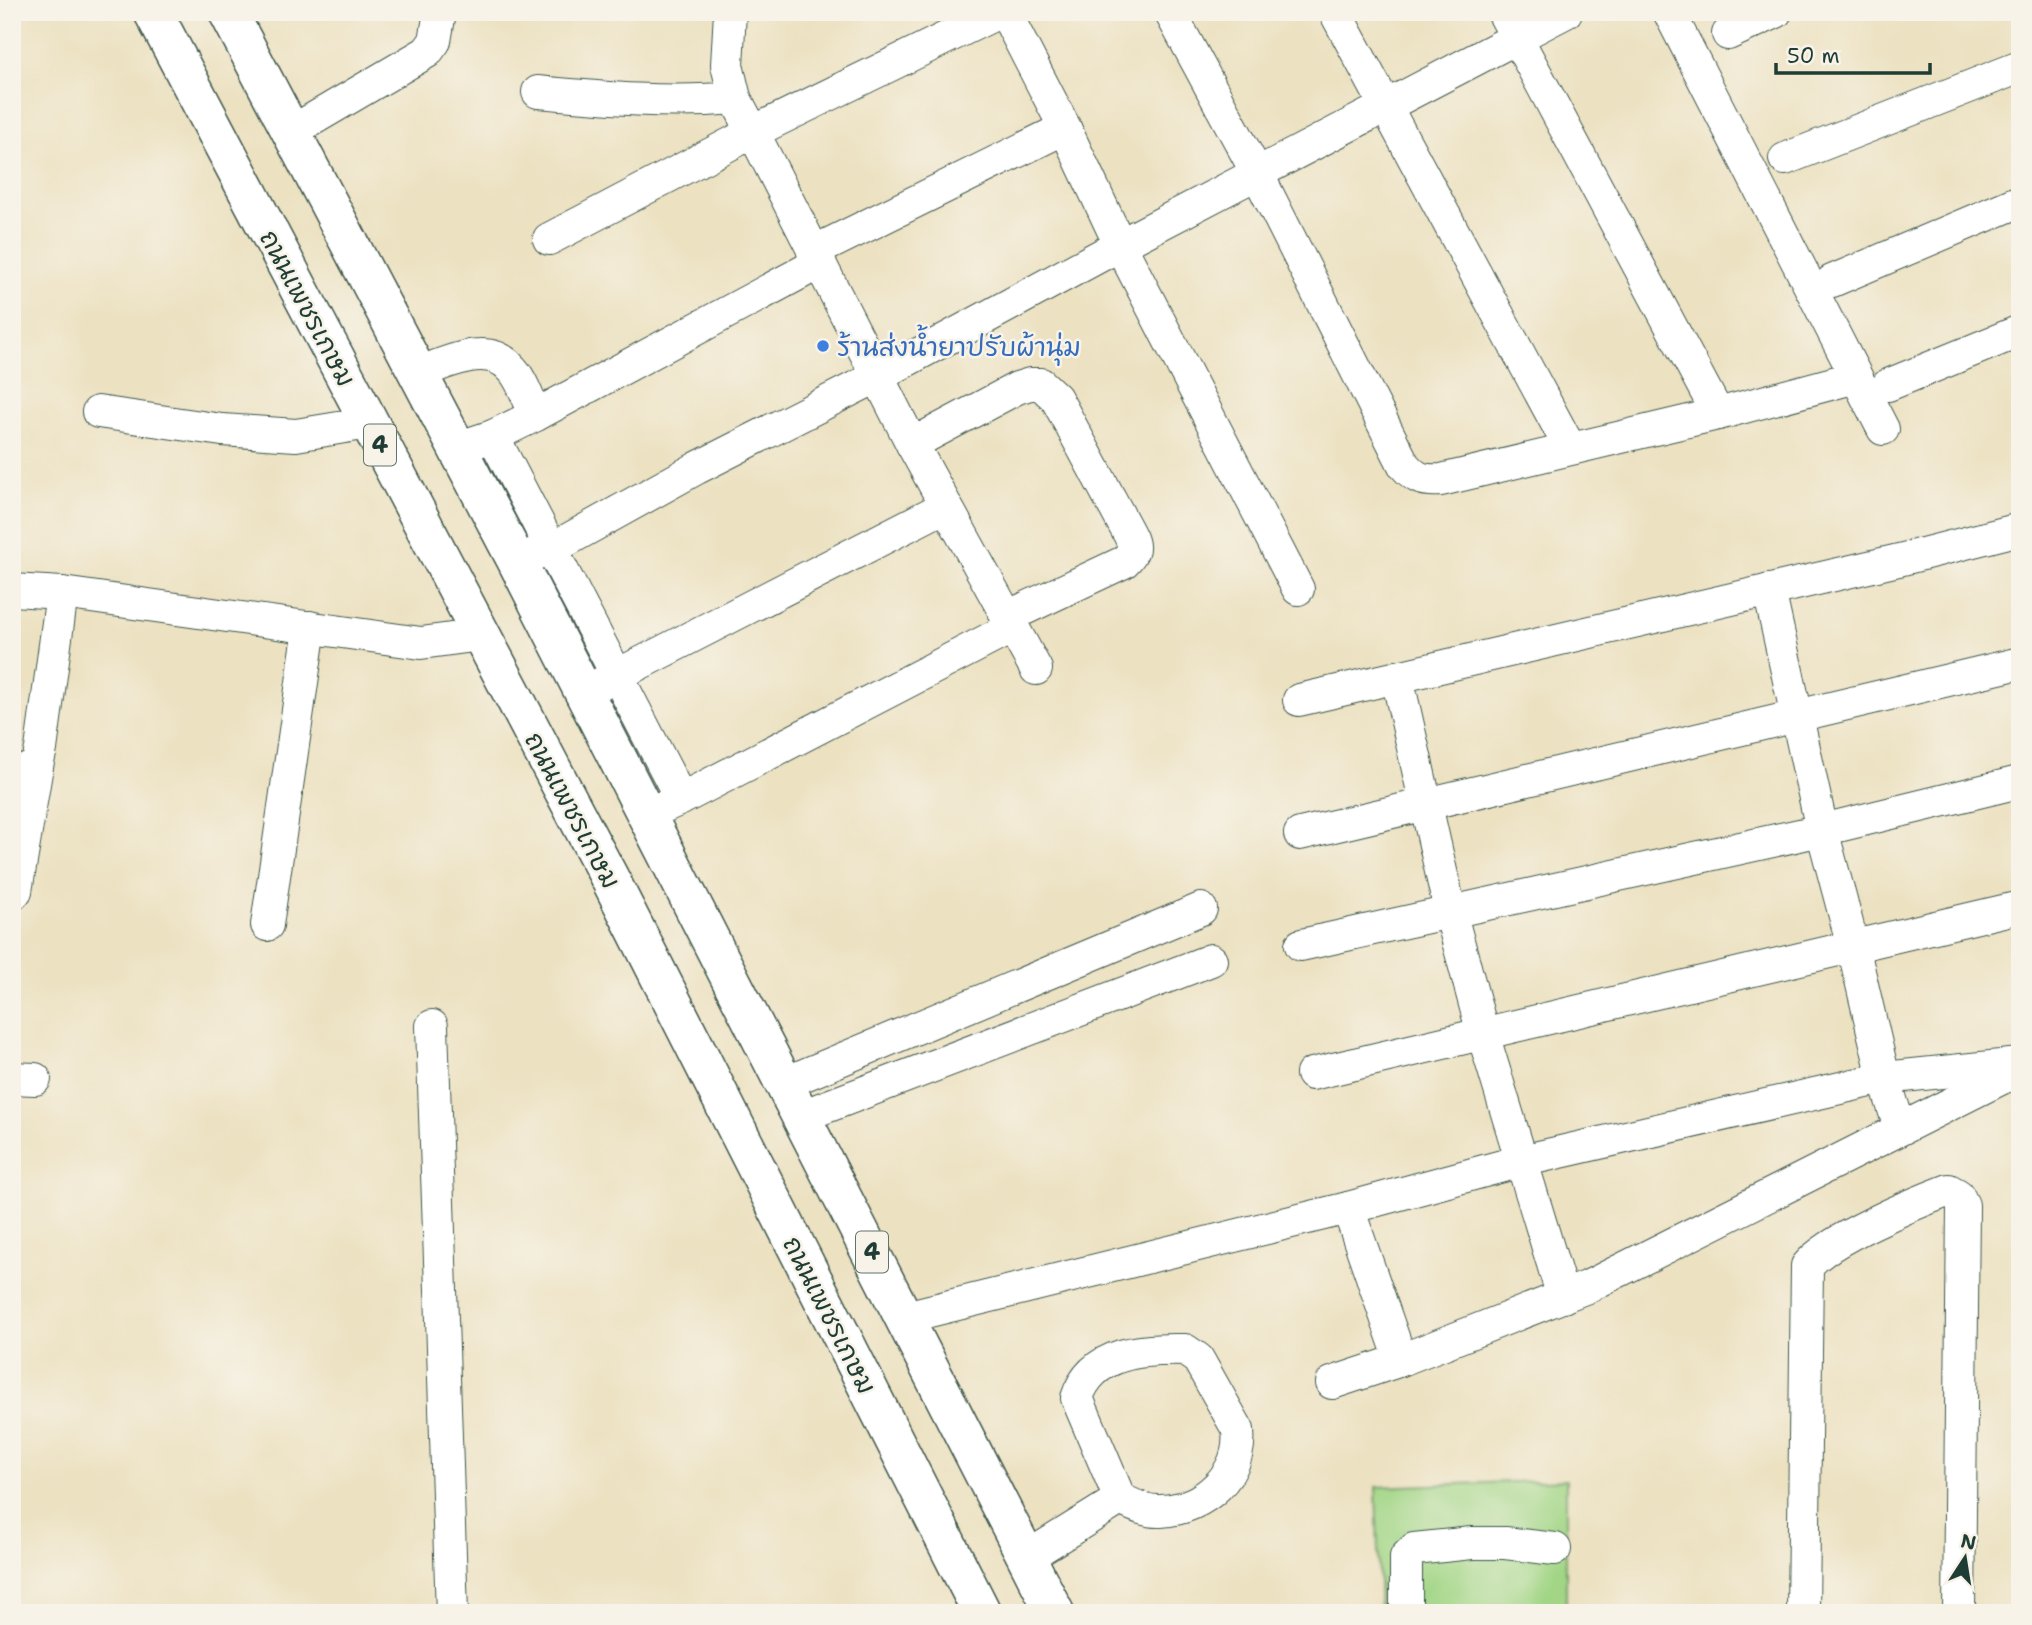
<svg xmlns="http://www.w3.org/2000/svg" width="2032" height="1625" viewBox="0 0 2032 1625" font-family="'Shantell Sans','Playpen Sans Thai',sans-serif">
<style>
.green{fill:#a2d686;stroke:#608a5d;stroke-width:2}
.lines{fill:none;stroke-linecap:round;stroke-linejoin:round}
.minor-casing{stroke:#3e5649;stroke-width:34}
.major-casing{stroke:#3e5649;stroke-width:41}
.minor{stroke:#fff;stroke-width:32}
.major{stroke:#fff;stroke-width:38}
.shop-dot{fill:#3f7fe0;stroke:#f7f3e8;stroke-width:2.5}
.labels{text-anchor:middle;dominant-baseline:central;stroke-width:5;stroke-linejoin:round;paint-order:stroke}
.shield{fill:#f7f3e8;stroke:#60746a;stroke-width:2}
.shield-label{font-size:24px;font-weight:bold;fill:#1f3d34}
.street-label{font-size:26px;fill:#1f3d34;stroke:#f7f3e8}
.shop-label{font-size:26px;fill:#366cbe;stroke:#f7f3e8;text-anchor:start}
</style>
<rect width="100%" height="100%" fill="#f7f3e8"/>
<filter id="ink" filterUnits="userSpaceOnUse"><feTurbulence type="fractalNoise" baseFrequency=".0143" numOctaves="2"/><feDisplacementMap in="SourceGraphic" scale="14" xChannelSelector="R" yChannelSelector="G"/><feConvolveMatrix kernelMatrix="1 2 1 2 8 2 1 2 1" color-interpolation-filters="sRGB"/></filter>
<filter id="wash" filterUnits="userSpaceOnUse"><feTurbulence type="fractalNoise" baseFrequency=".00686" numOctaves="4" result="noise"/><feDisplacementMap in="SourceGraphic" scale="28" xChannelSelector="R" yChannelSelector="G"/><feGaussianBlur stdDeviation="1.57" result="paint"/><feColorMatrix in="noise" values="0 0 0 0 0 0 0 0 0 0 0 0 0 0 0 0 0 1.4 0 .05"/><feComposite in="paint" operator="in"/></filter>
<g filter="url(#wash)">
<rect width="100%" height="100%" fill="#ece1c1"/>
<path class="green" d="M1566,1480V1613H1380L1376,1487Z"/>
</g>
<g filter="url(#ink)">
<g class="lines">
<defs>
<g id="minor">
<path d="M1005,12L1065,128L1120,245L1298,589"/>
<path d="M1170,12L1258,175L1404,465C1416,479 1423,481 1441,480L1718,414L1856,377"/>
<path d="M1335,12L1570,448"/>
<path d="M1503,12L1718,414"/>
<path d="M1669,12L1883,429"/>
<path d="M1728,34L1776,12"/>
<path d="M538,92C604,98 669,104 735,98L727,65L730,12"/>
<path d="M735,98L753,132L999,12"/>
<path d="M291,132L427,52L435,41L440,12"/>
<path d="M1785,159L2020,67"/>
<path d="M549,239L753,132L912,444L1036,669"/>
<path d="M813,252L1065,128"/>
<path d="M1832,281L2020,201"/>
<path d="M418,373C445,364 487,341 510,367C522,378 528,400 536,415"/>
<path d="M1888,385L2020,331"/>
<path d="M98,412L222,430L296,435L369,423"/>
<path d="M493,436L681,799"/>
<path d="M472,443L493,436L536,415L819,263"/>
<path d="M912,444L1017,388L1030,384H1041L1056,398L1129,534C1136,547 1134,552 1124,562L1007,617"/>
<path d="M516,560L553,548L697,468L878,376L1120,245L1566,12"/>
<path d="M12,590L62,593L421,643L481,635"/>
<path d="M1769,590L1822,830L1853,946L1884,1078L1900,1128"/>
<path d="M1397,677L1450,911L1483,1034L1563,1297"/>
<path d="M598,685L946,506"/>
<path d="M1299,700L1903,559L2020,529"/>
<path d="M12,775L37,766L41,749L62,593"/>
<path d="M647,814L681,799L1013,627"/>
<path d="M1300,834L2020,663"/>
<path d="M12,895L16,891L37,766"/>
<path d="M267,925L310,627"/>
<path d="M1301,945L1822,830L2019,782"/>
<path d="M432,1026L452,1613"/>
<path d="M1312,1074L2020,907"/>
<path d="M12,1078L35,1079"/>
<path d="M785,1083L1201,909"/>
<path d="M802,1116L1211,960"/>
<path d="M1348,1208L1401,1360"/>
<path d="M905,1317L1348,1208L1521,1161L1884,1078L2020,1064"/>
<path d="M1185,1350L1198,1359L1238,1430C1243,1474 1204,1509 1161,1511C1146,1512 1133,1505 1120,1499L1077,1398C1092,1351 1143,1349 1185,1350Z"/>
<path d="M1332,1383L1401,1360L1587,1287L2014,1072"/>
<path d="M1027,1557L1120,1499"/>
<path d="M1406,1613V1557L1414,1549L1472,1543H1505L1555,1549"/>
<path d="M1803,1613L1807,1266C1828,1239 1915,1203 1949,1190L1958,1195L1963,1205L1959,1613"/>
</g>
<g id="major">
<path d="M153,12L609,877L982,1613"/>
<path d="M228,12L516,560L1055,1613"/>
</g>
</defs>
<use href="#minor" class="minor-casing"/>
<use href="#major" class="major-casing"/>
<use href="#minor" class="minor"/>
<use href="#major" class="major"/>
</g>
</g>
<circle class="shop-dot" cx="823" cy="346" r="7"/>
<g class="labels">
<g class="shield">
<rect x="364" y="424.5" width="32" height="41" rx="5"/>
<rect x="856" y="1231.5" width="32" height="41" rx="5"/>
</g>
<g class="shield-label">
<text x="380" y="445">4</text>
<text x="872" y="1252">4</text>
</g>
<g class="street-label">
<text transform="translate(308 308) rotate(62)">ถนนเพชรเกษม</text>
<text transform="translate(573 810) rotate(62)">ถนนเพชรเกษม</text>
<text transform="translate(830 1315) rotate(63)">ถนนเพชรเกษม</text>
</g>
<g class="shop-label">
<text x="837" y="346">ร้านส่งน้ำยาปรับผ้านุ่ม</text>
</g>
</g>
<rect width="2032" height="1625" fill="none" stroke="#f7f3e8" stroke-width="42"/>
<g transform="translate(1965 1558) rotate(12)" stroke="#f7f3e8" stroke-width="5" paint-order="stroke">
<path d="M0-5L12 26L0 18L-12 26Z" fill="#1f3d34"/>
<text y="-10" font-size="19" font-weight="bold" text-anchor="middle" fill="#1f3d34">N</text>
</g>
<path d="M1776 63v10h154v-10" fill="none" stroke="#1f3d34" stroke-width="3.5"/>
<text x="1787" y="63" font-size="21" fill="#1f3d34" stroke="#f7f3e8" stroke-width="5" paint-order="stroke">50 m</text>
</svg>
